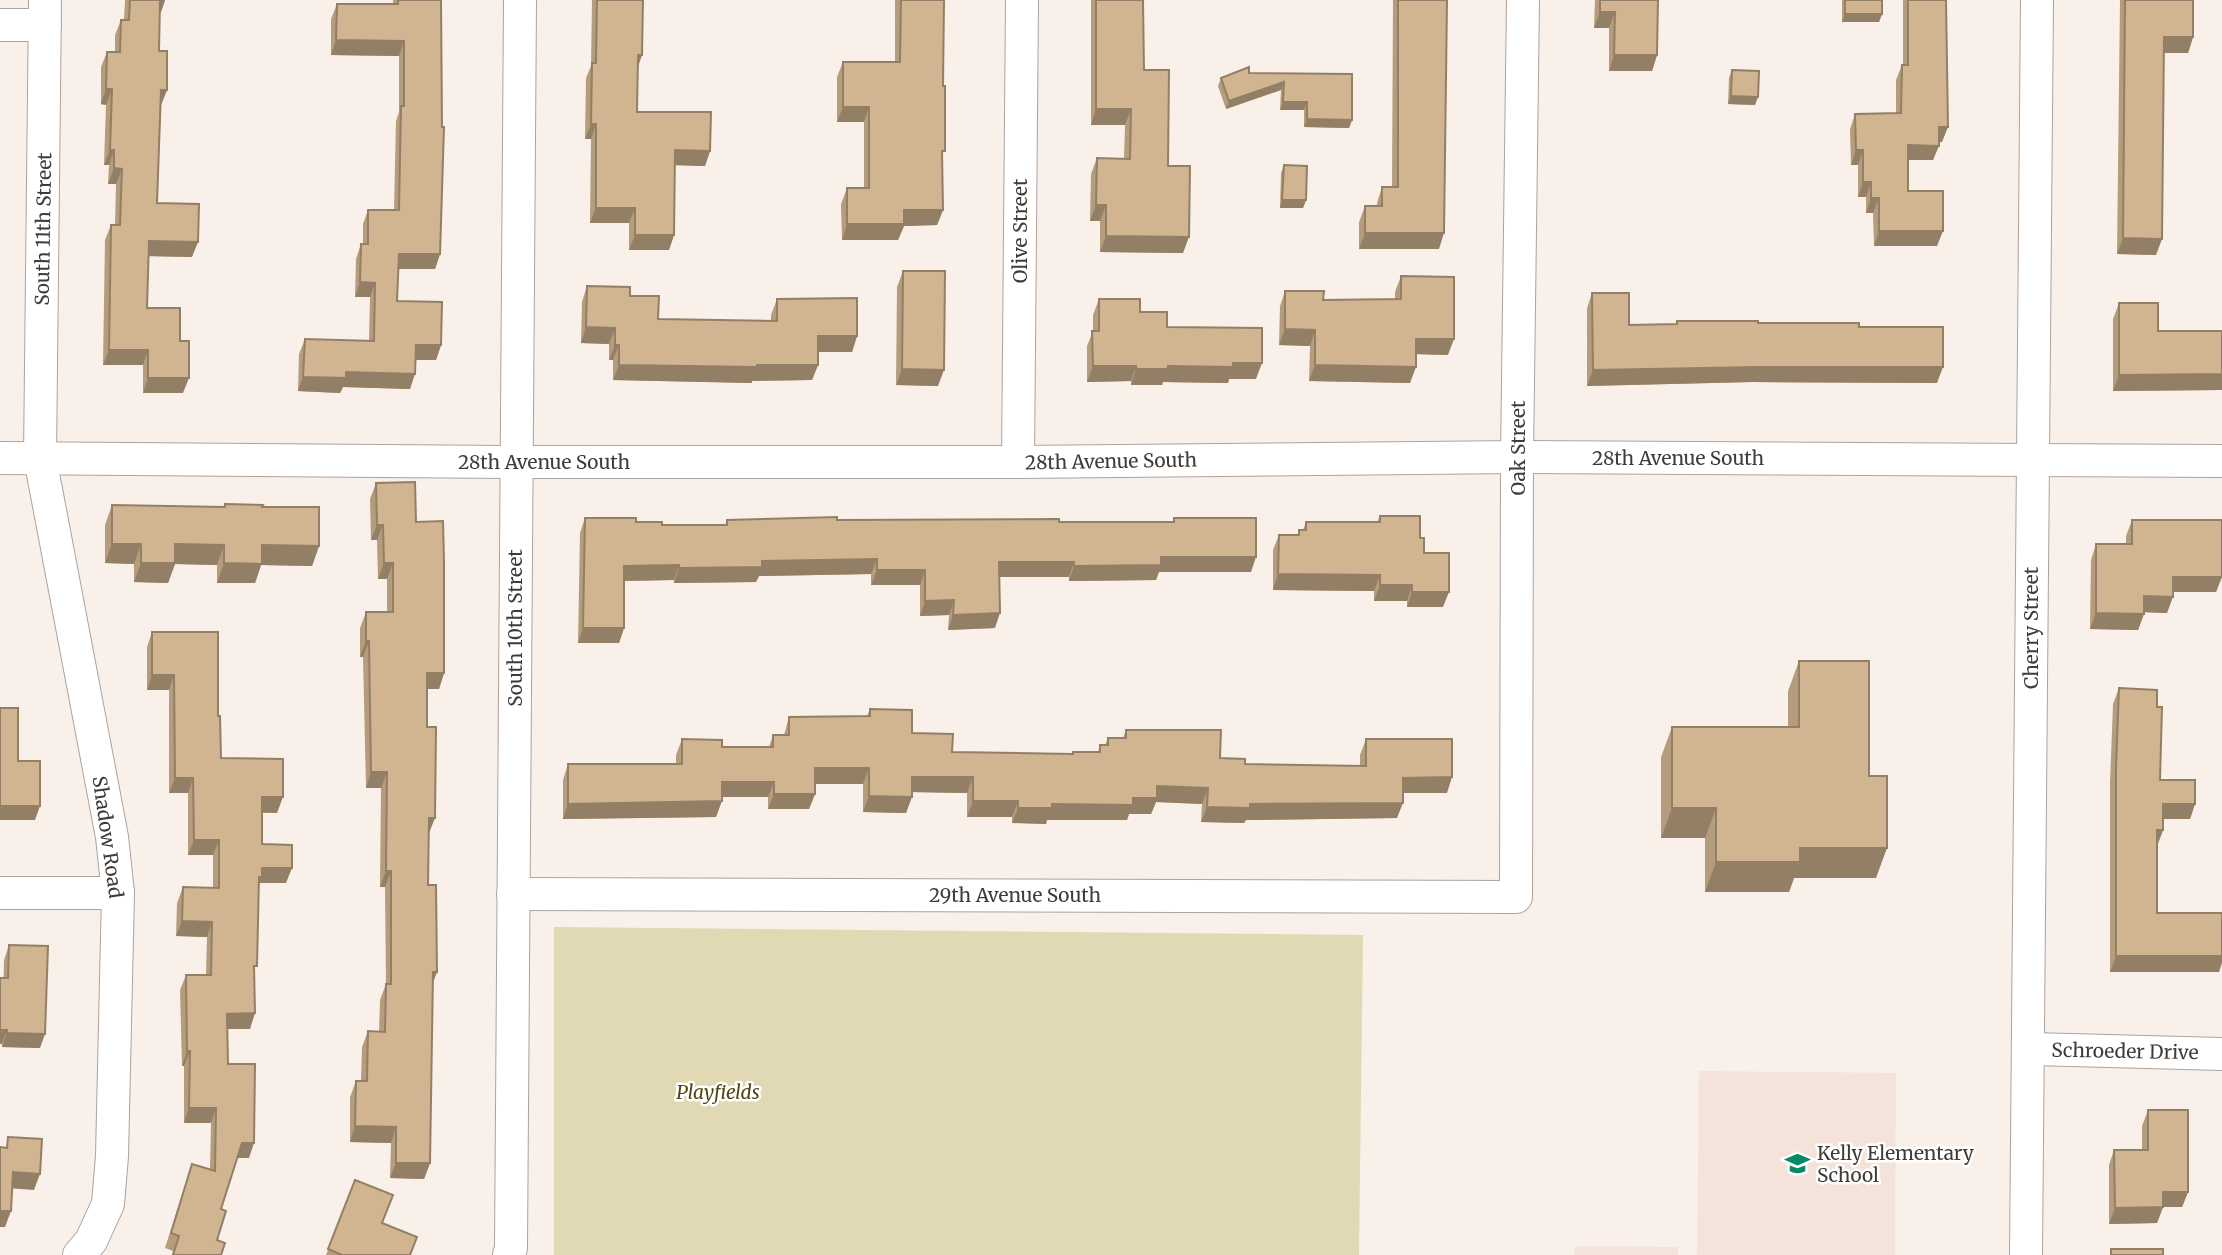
<svg xmlns="http://www.w3.org/2000/svg" width="2222" height="1255" viewBox="0 0 2222 1255" font-family="Merriweather,serif">
<style>
.built{fill:#f4e3da}
.green{fill:#e0d9b3}
.lines{fill:none;stroke-linecap:round;stroke-linejoin:round}
.minor-casing{stroke:#aca39e;stroke-width:34}
.minor{stroke:#fff;stroke-width:32}
.wall{fill:#b49c7c}
.shaded-wall{fill:#927f65}
.building{fill:#d1b590;stroke:#927f65;stroke-width:2}
.labels{text-anchor:middle;dominant-baseline:central;stroke-width:5;stroke-linejoin:round;paint-order:stroke}
.street-label{font-size:19px;fill:#3f3b39;stroke:#fff}
.park-label{font-size:19px;font-style:italic;fill:#4f4510;stroke:#fff}
.poi-label{font-size:19px;fill:#3f3b39;stroke:#fff;text-anchor:start}
</style>
<rect width="100%" height="100%" fill="#faf0ea"/>
<g class="built">
<path d="M1699,1071L1896,1073L1895,1255H1697Z"/>
<path d="M1575,1246L1678,1247V1255H1574Z"/>
</g>
<path class="green" d="M554,927L1363,935L1359,1255H554Z"/>
<g class="lines">
<defs>
<g id="minor">
<path d="M45,0L40,458L112,837L118,893L112,1156L108,1204L91,1241L79,1255"/>
<path d="M0,25H45"/>
<path d="M0,458L516,462H1018L1517,457L2222,461"/>
<path d="M1018,462L1022,0"/>
<path d="M0,893H118"/>
<path d="M513,894L1516,897L1517,457L1523,0"/>
<path d="M2028,1049L2222,1054"/>
<path d="M509,1255L511,1248L520,0"/>
<path d="M2026,1255L2037,0"/>
</g>
</defs>
<use href="#minor" class="minor-casing"/>
<use href="#minor" class="minor"/>
</g>
<g class="wall">
<path d="M125,0H165L161,12H160L159,51L167,90L161,105L157,203L192,257L148,256L147,308L180,341L183,393H143V365H103L105,240L111,225H115L116,184H108L109,165H104L106,105L101,104V67L107,52H115V35L121,20H124Z"/>
<path d="M393,0H442L441,3L440,254L435,269H398L397,301L441,345L436,360H416L410,389L343,387L340,393L298,391L299,354L305,339L369,341L370,297H355L356,259L361,244H363V224L368,210H394L396,121L399,112V56L331,55V19L337,4H393Z"/>
<path d="M592,0H643L638,68L637,112L710,151L705,166L675,165L674,235L669,250H629V223H590L591,139H585L586,78L591,66Z"/>
<path d="M895,0H944L942,159L943,210L937,225L904,226L898,240H842L841,204L847,188H864V122H837V77L843,62H895Z"/>
<path d="M1091,0H1143L1144,70L1168,166L1183,253L1100,252V221H1090L1091,174L1097,158L1124,159L1125,125H1091Z"/>
<path d="M1393,0H1447L1439,249H1359V222L1365,206H1377V203L1382,187H1392Z"/>
<path d="M1595,0H1658L1657,55L1652,71H1609V28H1594Z"/>
<path d="M1842,0H1882V14L1879,22H1842Z"/>
<path d="M1903,0H1946L1942,142H1939L1933,160H1908V191L1937,246H1874L1873,213H1866V197H1858V165H1851L1850,129L1855,114L1896,113V80L1902,65H1903Z"/>
<path d="M2120,0H2193V37L2188,53H2163L2156,255L2117,254Z"/>
<path d="M1732,70L1755,105L1728,104L1729,78Z"/>
<path d="M1249,73L1352,74V120L1349,128L1304,127V110H1280L1281,90L1226,109L1218,86L1221,78Z"/>
<path d="M1284,165L1306,200L1303,208H1280L1281,173Z"/>
<path d="M903,271L938,386L896,385L897,287Z"/>
<path d="M1401,276L1448,355L1416,354L1410,383L1309,381L1310,346L1279,345L1280,306L1285,291L1323,300L1395,299V292Z"/>
<path d="M587,286L630,296L658,319L771,321V315L777,299L857,336L852,352H818V365L812,380L752,381V383L613,380V360H609V344L581,343L582,302Z"/>
<path d="M1592,293L1629,325L1676,324L1677,321L1859,327L1937,383L1752,382L1587,386V308Z"/>
<path d="M1099,299L1140,312L1256,379H1229L1228,383L1163,382L1162,385H1131V381L1087,382V346L1093,331V315Z"/>
<path d="M2119,303L2158,331H2222V390L2113,391V319Z"/>
<path d="M376,483L416,522L444,673L439,689H427L429,833L428,885L437,972L432,984L430,1163L424,1179L390,1178L391,1143L350,1142V1097L356,1081H361L362,1047L368,1031L379,1032L380,1000L386,984L385,887H380L381,788H366L363,657H360V628L366,612H387V579H378L377,540H371L370,499Z"/>
<path d="M225,504L262,507L319,546L312,566L261,565L255,583H217V565L175,564L168,583L134,582V564L105,563V525L112,505L224,507Z"/>
<path d="M1380,516L1420,538L1424,553L1443,607H1407V601H1374V591L1273,590V550L1279,535H1298L1299,530H1303L1306,522H1377Z"/>
<path d="M585,518L662,525H725L727,520L1173,522L1174,518L1251,572H1159L1156,580L1069,581V577H999L995,628L948,630L949,615L920,616V585H871V574L759,576L756,582L674,583V580L624,581V628L619,643H578L580,533Z"/>
<path d="M2132,520L2222,576L2216,592H2173L2167,613L2144,612L2138,630L2090,629L2091,560L2096,544H2126V536Z"/>
<path d="M152,632L218,716L221,758L277,813H262V844L286,883H260L258,886L254,974L250,1029H227L228,1064L249,1158H237L221,1209L217,1240L221,1255H172L173,1251L165,1248L192,1164L210,1169L211,1123H184V1066H182L180,990L186,975H206L207,937L176,936L177,903L183,887L213,888V855H188V793H169V690H147V647Z"/>
<path d="M1799,661L1869,776L1876,878H1794L1789,892H1705V838H1661V757L1672,727H1788V691Z"/>
<path d="M2119,688L2157,707L2160,780L2195,804L2190,819H2163V830L2157,846V913L2219,972H2110V783L2113,704Z"/>
<path d="M870,709L912,733L952,752L1072,754L1098,752L1100,745H1105L1108,738H1123L1126,730L1220,758L1245,764L1360,766V755L1366,739L1447,793H1403L1397,818L1246,820L1244,823L1201,822L1202,804L1156,802L1151,814H1129L1127,820H1047L1046,824L1012,823V817H967V793L912,792L906,813L863,812V784H815V794L809,809H768V797H722L716,817L563,819V780L568,764H676V755L682,739L722,747H769L773,735H784L789,717L867,716Z"/>
<path d="M9,945L40,1048L2,1047L4,960Z"/>
<path d="M2148,1110L2188,1192L2182,1207H2163L2157,1223L2109,1224V1165L2114,1150H2142V1126Z"/>
<path d="M355,1180L383,1223L411,1255H326Z"/>
</g>
<g class="shaded-wall">
<path d="M158,0H165L161,12H154Z"/>
<path d="M1600,12H1615L1609,28H1594Z"/>
<path d="M1845,14H1882L1879,22H1842Z"/>
<path d="M2164,37H2193L2188,53H2158Z"/>
<path d="M336,40L404,41L399,56L331,55Z"/>
<path d="M638,55H642L637,70Z"/>
<path d="M1614,55H1657L1652,71H1609Z"/>
<path d="M1284,82L1281,90L1226,109L1229,101Z"/>
<path d="M106,89H112L106,105L101,104Z"/>
<path d="M161,90H167L161,105Z"/>
<path d="M1731,96L1758,97L1755,105L1728,104Z"/>
<path d="M1283,102H1307L1304,110H1280Z"/>
<path d="M843,107H869L864,122H837Z"/>
<path d="M1096,109H1131L1125,125H1091Z"/>
<path d="M1307,119L1352,120L1349,128L1304,127Z"/>
<path d="M591,124H596L591,139H585Z"/>
<path d="M1939,127H1948L1942,142H1934Z"/>
<path d="M1908,145L1939,146L1933,160H1903Z"/>
<path d="M110,150H114L109,165H104Z"/>
<path d="M675,150L710,151L705,166L669,165Z"/>
<path d="M1856,150H1863L1858,165H1851Z"/>
<path d="M114,168L122,169L116,184H108Z"/>
<path d="M1863,182H1871L1866,197H1858Z"/>
<path d="M1871,198H1879L1873,213H1866Z"/>
<path d="M1282,200H1306L1303,208H1280Z"/>
<path d="M1096,205H1106L1100,221H1090Z"/>
<path d="M596,208H635L629,223H590Z"/>
<path d="M904,210H943L937,225L904,226L898,240H842L847,224Z"/>
<path d="M1879,231H1943L1937,246H1874Z"/>
<path d="M1365,233H1444L1439,249H1359Z"/>
<path d="M635,235H674L669,250H629Z"/>
<path d="M1106,236L1189,237L1183,253L1100,252Z"/>
<path d="M2123,238L2162,239L2156,255L2117,254Z"/>
<path d="M149,241L198,242L192,257L143,256Z"/>
<path d="M399,254H440L435,269H393Z"/>
<path d="M360,282L375,283L370,297H355Z"/>
<path d="M586,327L615,328L609,344L581,343Z"/>
<path d="M1285,329L1315,330L1310,346L1279,345Z"/>
<path d="M818,336H857L852,352H812Z"/>
<path d="M1416,339H1454L1448,355L1410,354Z"/>
<path d="M416,345H441L436,360H411Z"/>
<path d="M615,345H619L613,360H609Z"/>
<path d="M109,350H148L143,365H103Z"/>
<path d="M1233,363H1262L1256,379H1229L1228,383L1163,382L1162,385H1131L1136,369Z"/>
<path d="M619,365H818L812,380L752,381V383L613,380Z"/>
<path d="M1315,365L1416,367L1410,383L1309,381Z"/>
<path d="M1093,366H1136L1131,381L1087,382Z"/>
<path d="M1757,367H1943L1937,383L1752,382L1587,386L1593,370Z"/>
<path d="M902,369L944,370L938,386L896,385Z"/>
<path d="M346,372L415,374L410,389L343,387L340,393L298,391L303,377Z"/>
<path d="M2222,374V390L2113,391L2119,375Z"/>
<path d="M148,378H189L183,393H143Z"/>
<path d="M377,525H383L377,540H371Z"/>
<path d="M112,544H141L134,564L105,563Z"/>
<path d="M175,544L224,545L217,565L175,564L168,583L134,582L141,563Z"/>
<path d="M262,545L319,546L312,566L261,565L255,583H217L224,563Z"/>
<path d="M1161,557H1256L1251,572H1159L1156,580L1069,581L1074,566Z"/>
<path d="M877,559L871,574L759,576L756,582L674,583L679,568L762,561Z"/>
<path d="M999,562H1074L1069,577H993Z"/>
<path d="M384,563H393L387,579H378Z"/>
<path d="M679,565L674,580L619,581L624,566Z"/>
<path d="M877,570H925L920,585H871Z"/>
<path d="M1278,574L1380,575L1374,591L1273,590Z"/>
<path d="M2173,577H2222L2216,592H2167Z"/>
<path d="M1380,585H1412L1407,601H1374Z"/>
<path d="M1412,592H1449L1443,607H1407Z"/>
<path d="M2144,596L2173,597L2167,613L2138,612Z"/>
<path d="M954,600L949,615L920,616L925,601Z"/>
<path d="M1000,613L995,628L948,630L953,615Z"/>
<path d="M2096,613L2144,614L2138,630L2090,629Z"/>
<path d="M583,628H624L619,643H578Z"/>
<path d="M366,641H369L363,657H360Z"/>
<path d="M427,673H444L439,689H421Z"/>
<path d="M152,675H174L169,690H147Z"/>
<path d="M815,768H869L863,784H809Z"/>
<path d="M371,772H387L381,788H366Z"/>
<path d="M912,777H973L967,793L907,792Z"/>
<path d="M1452,777L1447,793H1397L1403,778Z"/>
<path d="M175,778H193L188,793H169Z"/>
<path d="M722,782H774L768,797H716Z"/>
<path d="M1157,786L1208,788L1202,804L1156,802L1151,814H1129L1127,820H1047L1046,824L1012,823L1018,808L1133,798Z"/>
<path d="M774,794H815L809,809H768Z"/>
<path d="M869,796L912,797L906,813L863,812Z"/>
<path d="M262,797H283L277,813L256,812Z"/>
<path d="M722,801L716,817L563,819L568,804Z"/>
<path d="M973,801H1018L1012,817H967Z"/>
<path d="M1403,803L1397,818L1246,820L1244,823L1201,822L1207,807L1250,804Z"/>
<path d="M2163,804H2195L2190,819H2157Z"/>
<path d="M0,806H40L35,820H0Z"/>
<path d="M1672,808H1716L1705,838H1661Z"/>
<path d="M429,818H435L429,833H423Z"/>
<path d="M2157,830H2163L2157,846H2151Z"/>
<path d="M194,840H219L213,855H188Z"/>
<path d="M1800,848H1887L1876,878H1794L1789,892H1705L1716,862Z"/>
<path d="M262,868H292L286,883H260L256,892H253Z"/>
<path d="M386,871H391L385,887H380Z"/>
<path d="M182,921L212,922L207,937L176,936Z"/>
<path d="M2116,956H2222V963L2219,972H2110Z"/>
<path d="M433,972H437L431,988Z"/>
<path d="M255,1013L250,1029H221L227,1014Z"/>
<path d="M0,1030H7L2,1044H0Z"/>
<path d="M7,1033L45,1034L40,1048L2,1047Z"/>
<path d="M187,1051H190L184,1066H182Z"/>
<path d="M189,1108H216L211,1123H184Z"/>
<path d="M355,1126L396,1127L391,1143L350,1142Z"/>
<path d="M242,1143H254L249,1158H236Z"/>
<path d="M396,1163H430L424,1179L390,1178Z"/>
<path d="M13,1172L40,1174L34,1190L7,1188Z"/>
<path d="M2163,1192H2188L2182,1207H2163L2157,1223L2109,1224L2115,1208Z"/>
<path d="M0,1211H11L5,1227H0Z"/>
</g>
<g class="building">
<path d="M130,0H160L159,51H167V90H161L157,203L199,204L198,242L149,241L147,308H180V341H189V378H148V350H109L111,225H120L122,169L114,168V150H110L112,89H106L107,52H120L121,20H129Z"/>
<path d="M398,0H441L442,127H444L440,254H399L397,301L442,302L441,345H416L415,374L346,372V378L303,377L305,339L374,341L375,283L360,282L361,244H368V210H399L401,106H404V41L336,40L337,4H398Z"/>
<path d="M597,0H643L642,55H638L637,112H711L710,151L675,150L674,235H635V208H596V124H591L592,63H596Z"/>
<path d="M901,0H944L943,86H945V151H942L943,210H904V224H847V188H869V107H843V62H900Z"/>
<path d="M1096,0H1143L1144,70H1169L1168,166H1190L1189,237L1106,236V205H1096L1097,158L1130,159L1131,109H1096Z"/>
<path d="M1398,0H1447L1444,233H1365V206H1382V187H1398Z"/>
<path d="M1600,0H1658L1657,55H1614L1615,12H1600Z"/>
<rect x="1845" y="0" width="37" height="14"/>
<path d="M1908,0H1946L1948,127H1939V146L1908,145V191H1943V231H1879V198H1871V182H1863V150H1856L1855,114L1901,113L1902,65H1908Z"/>
<path d="M2125,0H2193V37H2164L2162,239L2123,238Z"/>
<path d="M1249,67V73L1352,74V120L1307,119V102H1283L1284,82L1229,101L1221,78Z"/>
<path d="M1732,70L1759,71L1758,97L1731,96Z"/>
<path d="M1284,165L1307,166L1306,200H1282Z"/>
<path d="M903,271H945L944,370L902,369Z"/>
<path d="M1401,276L1454,277V339H1416V367L1315,365V330L1285,329V291H1324L1323,300L1401,299Z"/>
<path d="M587,286L630,287V296H659L658,319L777,321V299L857,298V336H818V365H757V367L619,365V345H615V328L586,327Z"/>
<path d="M1592,293H1629V325L1677,324V321H1758V323H1859V327H1943V367H1757L1593,370Z"/>
<path d="M1099,299H1140V312H1167V327L1262,328V363H1233V367L1168,366V369H1136V366H1093L1092,331H1099Z"/>
<path d="M2119,303H2158V331H2222V374L2119,375Z"/>
<path d="M415,482L416,522L443,521L444,562V673H427V727H436L435,818H429L428,885H436L437,972H433L430,1163H396V1127L355,1126L356,1081H367L368,1031L385,1032L386,984H391V871H386L387,772H371L369,641H366V612H393V563H384L383,525H377L376,483Z"/>
<path d="M225,504L263,505L262,507H319V546L262,545V564L224,563V545L175,544V563H141V544H112V505L225,507Z"/>
<path d="M1380,516H1420V538H1424V553H1449V592H1412V585H1380V575L1278,574L1279,535H1299V530H1306V522H1380Z"/>
<path d="M837,517V520L1059,519V522H1174V518H1256V557H1161V565L1074,566V562H999L1000,613L953,615L954,600L925,601V570H877V559L762,561V567L679,568V565L624,566V628H583L585,518H636V522H662V525H727V520Z"/>
<path d="M2132,520H2222V577H2173V597L2144,596V614L2096,613V544H2132Z"/>
<path d="M152,632H218V716H220L221,758L283,759V797H262V844L292,845V868H262V877H259L257,966H254L255,1013L227,1014L228,1064H255L254,1143H242L221,1209L226,1211L217,1240L225,1243L221,1255H173L179,1236L171,1233L192,1164L215,1171L216,1108H189L190,1051H187L186,975H211L212,922L182,921L183,887L219,888V840H194L193,778H175L174,675H152Z"/>
<path d="M1799,661H1869V776H1887V848H1800V862H1716V808H1672V727H1799Z"/>
<path d="M2119,688L2157,690V707H2162L2160,780H2195V804H2163V830H2157V913H2222V956H2116V767Z"/>
<path d="M0,708H18V761H40V806H0Z"/>
<path d="M870,709L912,710V733L953,734L952,752L1073,754V752H1100V745H1108V738H1126V730H1221L1220,758L1245,759V764L1366,766V739H1452V777L1403,778V803L1250,804V808L1207,807L1208,788L1157,786V798H1133V805L1052,804V808H1018V801H973V777H912V797L869,796V768H815V794H774V782H722V801L568,804V764H682V739L722,740V747H773V735H789V717L870,716Z"/>
<path d="M9,945L48,946L45,1034L7,1033V1030H0V978H8Z"/>
<path d="M2148,1110H2188V1192H2163V1207L2115,1208L2114,1150H2148Z"/>
<path d="M8,1137L42,1139L40,1174L13,1172L11,1211H0V1147L7,1148Z"/>
<path d="M355,1180L393,1195L382,1223L417,1237L410,1255H342L328,1249Z"/>
<rect x="2111" y="1249" width="52" height="6"/>
</g>
<defs>
<symbol id="school-bare" viewBox="-9 -9 18 18"><path d="M0-5L7-2L0 1L-7-2ZM-4 1L0 2.5L4 1V4Q0 6-4 4Z" fill="#06886b" stroke="#fff" stroke-width="2.5" paint-order="stroke"/></symbol>
</defs>
<g fill-rule="evenodd">
<use href="#school-bare" x="1780" y="1146" width="35" height="35"/>
</g>
<g class="labels">
<g class="street-label">
<text transform="translate(43 229) rotate(-89)">South 11th Street</text>
<text transform="translate(1020 231) rotate(-90)">Olive Street</text>
<text transform="translate(1518 448) rotate(-90)">Oak Street</text>
<text x="1678" y="458">28th Avenue South</text>
<text transform="translate(1111 461) rotate(-1)">28th Avenue South</text>
<text x="544" y="462">28th Avenue South</text>
<text transform="translate(515 628) rotate(-90)">South 10th Street</text>
<text transform="translate(2031 628) rotate(-90)">Cherry Street</text>
<text transform="translate(108 837) rotate(82)">Shadow Road</text>
<text x="1015" y="895">29th Avenue South</text>
<text transform="translate(2125 1051) rotate(1)">Schroeder Drive</text>
</g>
<g class="park-label">
<text x="718" y="1092">Playfields</text>
</g>
<g class="poi-label">
<text x="1817" y="1153">Kelly Elementary<tspan x="1817" dy="22">School</tspan></text>
</g>
</g>
</svg>
